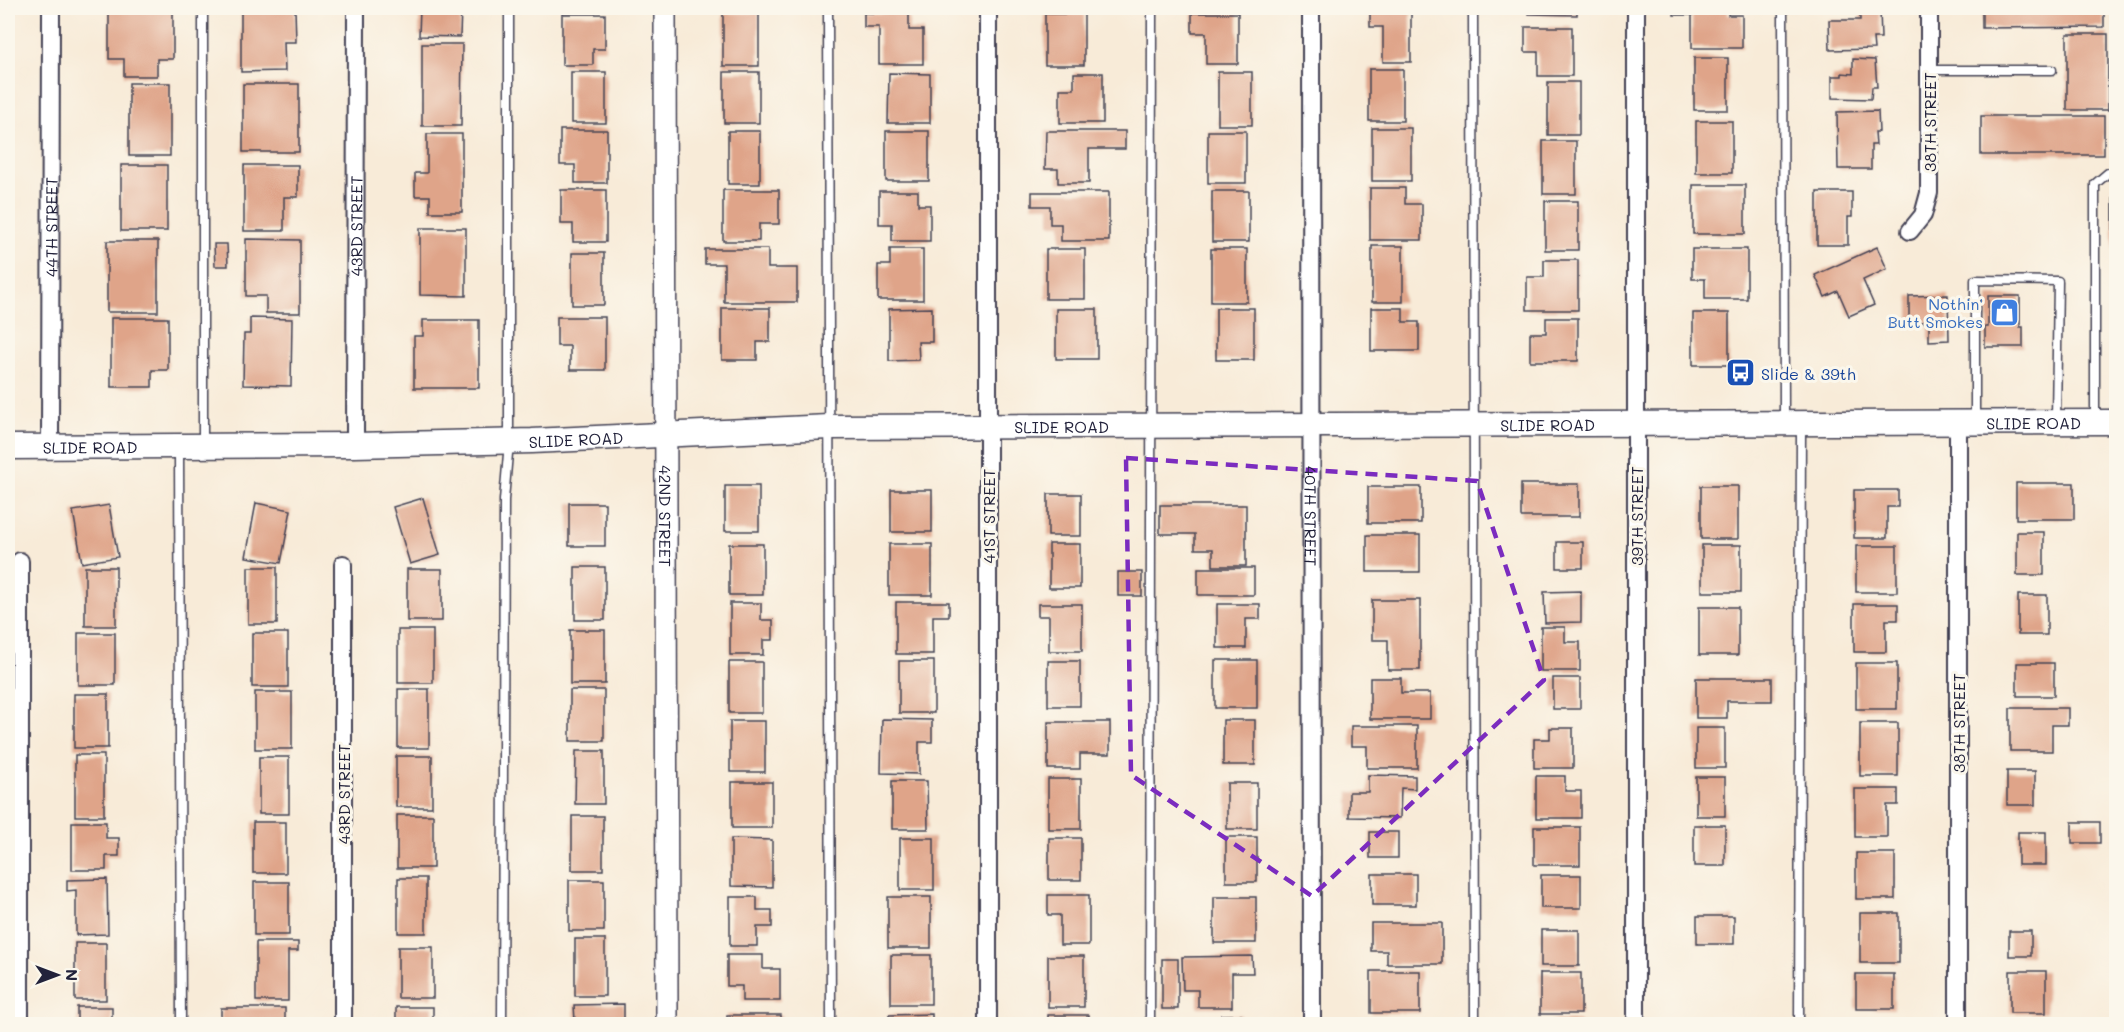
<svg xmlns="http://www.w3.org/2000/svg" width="2124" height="1032" viewBox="0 0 2124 1032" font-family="Mali,sans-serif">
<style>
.building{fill:#dfa489}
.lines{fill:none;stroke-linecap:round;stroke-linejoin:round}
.service-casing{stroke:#424053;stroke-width:11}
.minor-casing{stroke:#424053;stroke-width:20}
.tertiary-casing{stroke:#424053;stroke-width:24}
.secondary-casing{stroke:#424053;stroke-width:27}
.service{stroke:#fff;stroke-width:8}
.minor{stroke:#fff;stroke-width:16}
.tertiary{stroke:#fff;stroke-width:21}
.secondary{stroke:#fff;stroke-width:24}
.marked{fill:none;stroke:#7b2cbf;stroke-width:4.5;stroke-dasharray:12 8;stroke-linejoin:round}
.labels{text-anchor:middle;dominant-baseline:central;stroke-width:6;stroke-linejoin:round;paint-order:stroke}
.street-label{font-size:16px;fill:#22223b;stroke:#fbf7ec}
.shop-label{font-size:16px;fill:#366cbe;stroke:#fbf7ec;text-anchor:end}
.transit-label{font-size:16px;fill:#164399;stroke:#fbf7ec;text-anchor:start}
</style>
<rect width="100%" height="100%" fill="#fbf7ec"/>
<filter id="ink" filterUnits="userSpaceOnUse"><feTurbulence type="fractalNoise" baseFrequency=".0167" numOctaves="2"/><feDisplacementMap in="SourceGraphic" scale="12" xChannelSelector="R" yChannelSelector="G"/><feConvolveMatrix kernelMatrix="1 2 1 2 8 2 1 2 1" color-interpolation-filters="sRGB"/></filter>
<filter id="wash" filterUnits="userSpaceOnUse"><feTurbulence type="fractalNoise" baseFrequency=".008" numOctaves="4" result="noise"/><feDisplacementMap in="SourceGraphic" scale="24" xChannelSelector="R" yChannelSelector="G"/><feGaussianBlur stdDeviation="1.35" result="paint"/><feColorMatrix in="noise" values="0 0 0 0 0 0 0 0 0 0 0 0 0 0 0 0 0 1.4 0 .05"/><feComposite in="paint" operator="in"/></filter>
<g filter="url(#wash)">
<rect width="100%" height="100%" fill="#f8ebd8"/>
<g id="blocks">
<g class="building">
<path d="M109,8H173V59H157V76H124V59H109Z"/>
<path d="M420,8H461L460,37L419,36Z"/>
<path d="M1529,8H1577V15L1529,14Z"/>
<path d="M1674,8H1728V15H1742V48H1692V15H1674Z"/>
<path d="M1982,8H2104V27L1982,28Z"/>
<path d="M241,9H295L296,42H284L285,71L241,72Z"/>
<path d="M1370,10H1411V62H1383V27H1370Z"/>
<path d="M1860,10H1880L1881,38H1873L1874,49L1830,50L1829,20H1860Z"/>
<rect x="723" y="13" width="36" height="53"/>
<path d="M864,13H909V30H923V64H879V27H864Z"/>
<path d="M1192,13H1238V64H1206V33H1192Z"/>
<path d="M562,14H605V49H593V65H562Z"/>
<rect x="1045" y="14" width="39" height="51"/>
<path d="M1525,27H1572V76H1538V52H1525Z"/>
<rect x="2067" y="34" width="41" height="76"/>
<path d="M422,44H462L461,126H422Z"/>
<rect x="1694" y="58" width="34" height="52"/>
<path d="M1853,59L1875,60L1877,87H1872L1871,99L1832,98V76H1842V73L1853,74Z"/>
<rect x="1369" y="69" width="34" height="52"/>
<rect x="571" y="72" width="35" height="51"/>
<rect x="724" y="72" width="35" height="51"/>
<rect x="1218" y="72" width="34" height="53"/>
<path d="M889,73L930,74V123H888Z"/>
<path d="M1074,73H1103V123H1060V89H1074Z"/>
<rect x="1548" y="82" width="31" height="53"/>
<rect x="129" y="83" width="41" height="73"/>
<rect x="243" y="84" width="56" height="68"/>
<path d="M1878,111L1879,132H1875L1876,145H1871V169H1838L1837,112Z"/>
<rect x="1981" y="116" width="123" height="39"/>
<rect x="1696" y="121" width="36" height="52"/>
<rect x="1372" y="128" width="39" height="53"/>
<path d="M560,130H607V183H575V165H560Z"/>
<rect x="728" y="131" width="32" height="53"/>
<rect x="886" y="131" width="43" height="50"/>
<path d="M1046,131H1125V149H1089V183H1058V169H1045Z"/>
<rect x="1208" y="131" width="38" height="52"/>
<path d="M427,134H462V212H430V196H415V173H427Z"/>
<rect x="1543" y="141" width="33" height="53"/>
<rect x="121" y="165" width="46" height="66"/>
<path d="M244,165H298V197H284V231H244Z"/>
<rect x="1693" y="185" width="52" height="49"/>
<path d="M1370,188H1405V204H1422V240H1370Z"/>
<path d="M561,190H606V242H573V224H561Z"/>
<path d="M723,190H779V224H759V241H723Z"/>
<path d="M879,191H918V205H930V241H892V224H879Z"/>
<rect x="1212" y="191" width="37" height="51"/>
<path d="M1032,192H1109V241H1061V224H1050V206H1032Z"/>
<path d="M1817,192H1852V217H1848V245H1817Z"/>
<path d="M2116,193V249H2113V197Z"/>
<rect x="1545" y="201" width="33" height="49"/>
<path d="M420,228H466V296L420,295Z"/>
<path d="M246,239L300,240V313H266V296H246Z"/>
<rect x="107" y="241" width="51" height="71"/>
<path d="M214,244H227L228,266H215Z"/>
<rect x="1372" y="246" width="31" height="56"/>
<path d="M1877,247L1887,269L1863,280L1874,305L1849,316L1838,291L1825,297L1815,275Z"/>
<path d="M705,249H768V268H797V302H724V264H705Z"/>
<path d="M890,249H923V300H878V265H890Z"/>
<rect x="1046" y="249" width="39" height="50"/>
<rect x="1211" y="249" width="36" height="53"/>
<path d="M1692,249H1747V299H1705V279H1692Z"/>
<rect x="572" y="253" width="32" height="52"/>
<path d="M1544,260H1578V310H1527V277H1544Z"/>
<path d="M1948,295L1949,340L1929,341V322H1909V296Z"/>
<path d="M1988,296H2020V327H2023V347H1985V327H1988Z"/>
<path d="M722,308H770V342H757V360H722Z"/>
<path d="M932,308V342H918L919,360L889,361V309Z"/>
<rect x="1216" y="308" width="38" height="52"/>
<path d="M1371,308H1403V322H1419V351H1371Z"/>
<rect x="1056" y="309" width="41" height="50"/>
<rect x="1693" y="313" width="36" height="52"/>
<path d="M557,317H605V370H570V346H557Z"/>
<path d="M111,318H168V370H152V387H111Z"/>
<path d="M250,318L292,319L291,386L243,385L244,334H250Z"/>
<path d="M1546,318H1578V361H1530V333H1546Z"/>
<path d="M423,320H479V388H414V336H423Z"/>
<rect x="2016" y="483" width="58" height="36"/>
<rect x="1521" y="484" width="58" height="33"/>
<rect x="725" y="486" width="34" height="45"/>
<rect x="1701" y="486" width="37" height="53"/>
<rect x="1368" y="487" width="53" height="36"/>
<rect x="891" y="490" width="41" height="42"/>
<path d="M1854,490H1898V507H1887V538H1854Z"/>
<rect x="1048" y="494" width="33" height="42"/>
<path d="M423,498L440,555L410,564L393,507Z"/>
<path d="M256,503L291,510L281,563L246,557Z"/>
<rect x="569" y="503" width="36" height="43"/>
<path d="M109,505L118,557L82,563L73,511Z"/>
<path d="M1160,505H1246V566H1213V549H1195V534H1160Z"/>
<rect x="2017" y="532" width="27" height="43"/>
<rect x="1367" y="535" width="53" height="37"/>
<rect x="1557" y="542" width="26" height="26"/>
<rect x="729" y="544" width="34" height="51"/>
<rect x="889" y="544" width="43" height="51"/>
<rect x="1049" y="544" width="31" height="44"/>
<rect x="1702" y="545" width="39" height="47"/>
<rect x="1856" y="546" width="41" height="46"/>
<rect x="85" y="567" width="31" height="59"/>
<rect x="248" y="567" width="29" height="57"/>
<rect x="575" y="567" width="30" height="53"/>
<rect x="1198" y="568" width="56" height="27"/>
<rect x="407" y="569" width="35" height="52"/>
<rect x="1118" y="572" width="24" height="24"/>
<path d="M1581,591V622L1545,623L1544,592Z"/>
<rect x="2018" y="595" width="29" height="40"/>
<path d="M1372,600H1420V670H1388V640H1372Z"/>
<path d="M896,602H949V616H933V654H896Z"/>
<path d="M730,603H761V620H773V640H763V655H730Z"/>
<path d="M1038,604H1082V651H1049V616H1038Z"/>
<path d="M1217,604H1260V619H1246V648H1217Z"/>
<path d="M1854,604H1898V620H1886V652H1854Z"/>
<rect x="1699" y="607" width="39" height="48"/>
<path d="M1541,627H1565V642H1580V671H1541Z"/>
<rect x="398" y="630" width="35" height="53"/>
<rect x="570" y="630" width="35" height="54"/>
<rect x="78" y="633" width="37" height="52"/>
<rect x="252" y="633" width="36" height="54"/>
<rect x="1215" y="660" width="42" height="48"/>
<rect x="899" y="661" width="35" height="52"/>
<rect x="1048" y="661" width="32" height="45"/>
<rect x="729" y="662" width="33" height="51"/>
<rect x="1856" y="663" width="41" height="46"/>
<rect x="2017" y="663" width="37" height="33"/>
<path d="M1370,678H1401V693H1430V719H1370Z"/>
<rect x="1553" y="678" width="27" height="31"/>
<path d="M1696,678H1772V701H1727V718H1696Z"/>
<rect x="398" y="689" width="31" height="59"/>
<rect x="570" y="690" width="34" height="51"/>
<rect x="255" y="692" width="37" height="57"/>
<rect x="74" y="694" width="34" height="54"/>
<path d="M2010,708H2068V725H2052V751H2010Z"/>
<path d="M882,719L932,720V742H919V774L881,773Z"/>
<rect x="1223" y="720" width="32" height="45"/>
<rect x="730" y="721" width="35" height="51"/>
<path d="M1048,722H1110V754H1080V769H1048Z"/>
<rect x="1860" y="723" width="38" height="53"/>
<path d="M1351,726H1417V768H1367V746H1351Z"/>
<path d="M1550,728H1573V768H1534V739H1550Z"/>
<rect x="1696" y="728" width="29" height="40"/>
<path d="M576,751H604V804H575Z"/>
<rect x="75" y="755" width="29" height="61"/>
<rect x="396" y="756" width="36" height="51"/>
<rect x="259" y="757" width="30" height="57"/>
<rect x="2007" y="771" width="28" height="34"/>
<path d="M1368,775L1415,776V789L1401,788L1400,818L1349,817V792H1368Z"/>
<path d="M1536,776H1565V791H1581V818H1536Z"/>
<rect x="1696" y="777" width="29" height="39"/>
<rect x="1048" y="779" width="33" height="50"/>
<path d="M892,781H927L928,829H892Z"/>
<rect x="732" y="782" width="40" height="46"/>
<rect x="1227" y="783" width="30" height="46"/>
<path d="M1855,789H1898V805H1887V837H1855Z"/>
<rect x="397" y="815" width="36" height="53"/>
<rect x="572" y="816" width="31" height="54"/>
<path d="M72,822H106V838H119V856H106V870H72Z"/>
<rect x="253" y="822" width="33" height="51"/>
<rect x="2072" y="822" width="28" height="21"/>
<rect x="1694" y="825" width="31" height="41"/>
<rect x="1534" y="827" width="46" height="38"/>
<rect x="1370" y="832" width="28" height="26"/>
<rect x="2018" y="832" width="28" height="33"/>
<rect x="1226" y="837" width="31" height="45"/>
<rect x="900" y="838" width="34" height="52"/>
<rect x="1049" y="838" width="32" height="42"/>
<path d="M731,839L772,840V887L731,886Z"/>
<rect x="1856" y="853" width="39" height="46"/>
<rect x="1372" y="874" width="44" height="31"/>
<rect x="1541" y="875" width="40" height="33"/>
<rect x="398" y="878" width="28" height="55"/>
<path d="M107,879L108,934L76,935V890L67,891V880Z"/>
<rect x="569" y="880" width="35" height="51"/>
<rect x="254" y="882" width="35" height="53"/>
<path d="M1048,895H1089V945H1060V915H1048Z"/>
<path d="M730,897H757V910H772V927H757V946H730Z"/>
<rect x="888" y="897" width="43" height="51"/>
<rect x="1214" y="897" width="42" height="46"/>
<rect x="1860" y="913" width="39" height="50"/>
<rect x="1697" y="916" width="37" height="28"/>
<path d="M1371,923H1442V964H1387V951H1371Z"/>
<rect x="1541" y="930" width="38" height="36"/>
<rect x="2009" y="931" width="22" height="25"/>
<rect x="575" y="939" width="30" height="57"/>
<path d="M256,942H298V951H288V1001H256Z"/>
<rect x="75" y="943" width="31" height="57"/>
<rect x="398" y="947" width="35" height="51"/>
<path d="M727,955H763V969H780V1001H742V986H727Z"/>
<rect x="891" y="955" width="40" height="49"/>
<rect x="1048" y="956" width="36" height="51"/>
<path d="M1252,956L1253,973H1232V1007H1198V990H1183L1182,957Z"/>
<rect x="1162" y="959" width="16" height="50"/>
<rect x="1371" y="971" width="49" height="42"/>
<rect x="2010" y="971" width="36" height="42"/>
<rect x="1540" y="973" width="41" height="41"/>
<rect x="1856" y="974" width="38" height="35"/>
<path d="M624,1004V1021H608V1024H560V1021H575L574,1005Z"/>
<rect x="77" y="1007" width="35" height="17"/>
<rect x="396" y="1007" width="37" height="17"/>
<rect x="221" y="1008" width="64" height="16"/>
<path d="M932,1014V1024H889V1015Z"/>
<rect x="727" y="1015" width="54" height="9"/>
<rect x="1048" y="1015" width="41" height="9"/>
<rect x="1222" y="1015" width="19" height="9"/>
<rect x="2019" y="1020" width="49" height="4"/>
<rect x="1551" y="1021" width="29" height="3"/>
<rect x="1869" y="1022" width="28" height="2"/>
</g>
</g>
</g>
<g filter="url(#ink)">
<use href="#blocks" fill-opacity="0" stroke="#424053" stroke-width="1.5"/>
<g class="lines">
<defs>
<g id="service">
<path d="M203,8V445"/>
<path d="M828,8L831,1024"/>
<path d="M1473,8L1475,1024"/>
<path d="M1783,8L1784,422"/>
<path d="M1929,70H2052"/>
<path d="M2095,419V184L2108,173H2116"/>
<path d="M1975,422V280L2058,281L2056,419"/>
<path d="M179,449L181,1024"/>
<path d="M502,1024L504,500L509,442V8"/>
<path d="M1150,1024L1152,8"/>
<path d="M1799,1024L1801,426"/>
</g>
<g id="minor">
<path id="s1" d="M1311,8L1312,1024"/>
<path d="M1636,8V1024"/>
<path d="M1910,231L1923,215L1929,193V8"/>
<path d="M1958,422V1024"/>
<path id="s2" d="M355,445L356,8"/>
<path id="s3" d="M50,446L51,8"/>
<path d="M20,561V1024"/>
<path d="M343,564V1024"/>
<path d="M988,1024V8"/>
</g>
<g id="tertiary">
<path id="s4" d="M665,8L667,1024"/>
</g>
<g id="secondary">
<path id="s5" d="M8,447L355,445L532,441L829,427L2116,422"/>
</g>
</defs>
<use href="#service" class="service-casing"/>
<use href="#minor" class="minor-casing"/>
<use href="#tertiary" class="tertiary-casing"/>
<use href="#secondary" class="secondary-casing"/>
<use href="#service" class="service"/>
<use href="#minor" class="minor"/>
<use href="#tertiary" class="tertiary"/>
<use href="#secondary" class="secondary"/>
</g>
</g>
<path class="marked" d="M1126,458L1477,481L1544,680L1312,896L1131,775Z"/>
<defs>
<symbol id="shop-square" viewBox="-11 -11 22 22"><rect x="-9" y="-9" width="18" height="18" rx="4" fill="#3f7fe0" stroke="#fbf7ec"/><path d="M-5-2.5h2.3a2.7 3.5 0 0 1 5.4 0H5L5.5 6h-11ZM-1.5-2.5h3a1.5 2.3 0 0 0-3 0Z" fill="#fff"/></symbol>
<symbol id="bus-square" viewBox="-11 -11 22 22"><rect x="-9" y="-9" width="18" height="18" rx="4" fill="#1a4fb4" stroke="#fbf7ec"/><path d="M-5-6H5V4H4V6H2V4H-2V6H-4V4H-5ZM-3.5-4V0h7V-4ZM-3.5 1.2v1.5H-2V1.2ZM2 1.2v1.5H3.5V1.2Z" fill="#fff"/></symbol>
</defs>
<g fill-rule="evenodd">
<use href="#shop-square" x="1988" y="296" width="33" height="33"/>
<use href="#bus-square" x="1724" y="356" width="33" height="33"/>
</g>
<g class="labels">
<g class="street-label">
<text transform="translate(1929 122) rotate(-90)">38TH STREET</text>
<text stroke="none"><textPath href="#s2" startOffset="219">43RD STREET</textPath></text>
<text stroke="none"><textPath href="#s3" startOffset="219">44TH STREET</textPath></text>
<text stroke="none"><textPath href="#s5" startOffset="2026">SLIDE ROAD</textPath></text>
<text stroke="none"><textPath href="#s5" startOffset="1540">SLIDE ROAD</textPath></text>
<text stroke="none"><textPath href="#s5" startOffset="1054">SLIDE ROAD</textPath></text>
<text stroke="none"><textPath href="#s5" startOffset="568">SLIDE ROAD</textPath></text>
<text stroke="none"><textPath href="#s5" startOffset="82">SLIDE ROAD</textPath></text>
<text stroke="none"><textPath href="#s4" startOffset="508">42ND STREET</textPath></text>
<text transform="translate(988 516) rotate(-90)">41ST STREET</text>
<text stroke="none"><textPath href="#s1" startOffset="508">40TH STREET</textPath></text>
<text transform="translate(1636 516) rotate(-90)">39TH STREET</text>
<text transform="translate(1958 723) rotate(-90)">38TH STREET</text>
<text transform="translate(343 794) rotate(-90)">43RD STREET</text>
</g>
<g class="shop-label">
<text x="1983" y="303">Nothin'<tspan x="1983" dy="18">Butt Smokes</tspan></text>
</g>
<g class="transit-label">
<text x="1761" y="373">Slide &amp; 39th</text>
</g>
</g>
<rect width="2124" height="1032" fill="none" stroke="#fbf7ec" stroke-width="30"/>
<g transform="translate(57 975) rotate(90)" stroke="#fbf7ec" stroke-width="4.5" paint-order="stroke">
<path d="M0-4.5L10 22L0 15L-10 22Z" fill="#22223b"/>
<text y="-9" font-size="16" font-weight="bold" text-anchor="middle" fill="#22223b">N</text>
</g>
</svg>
